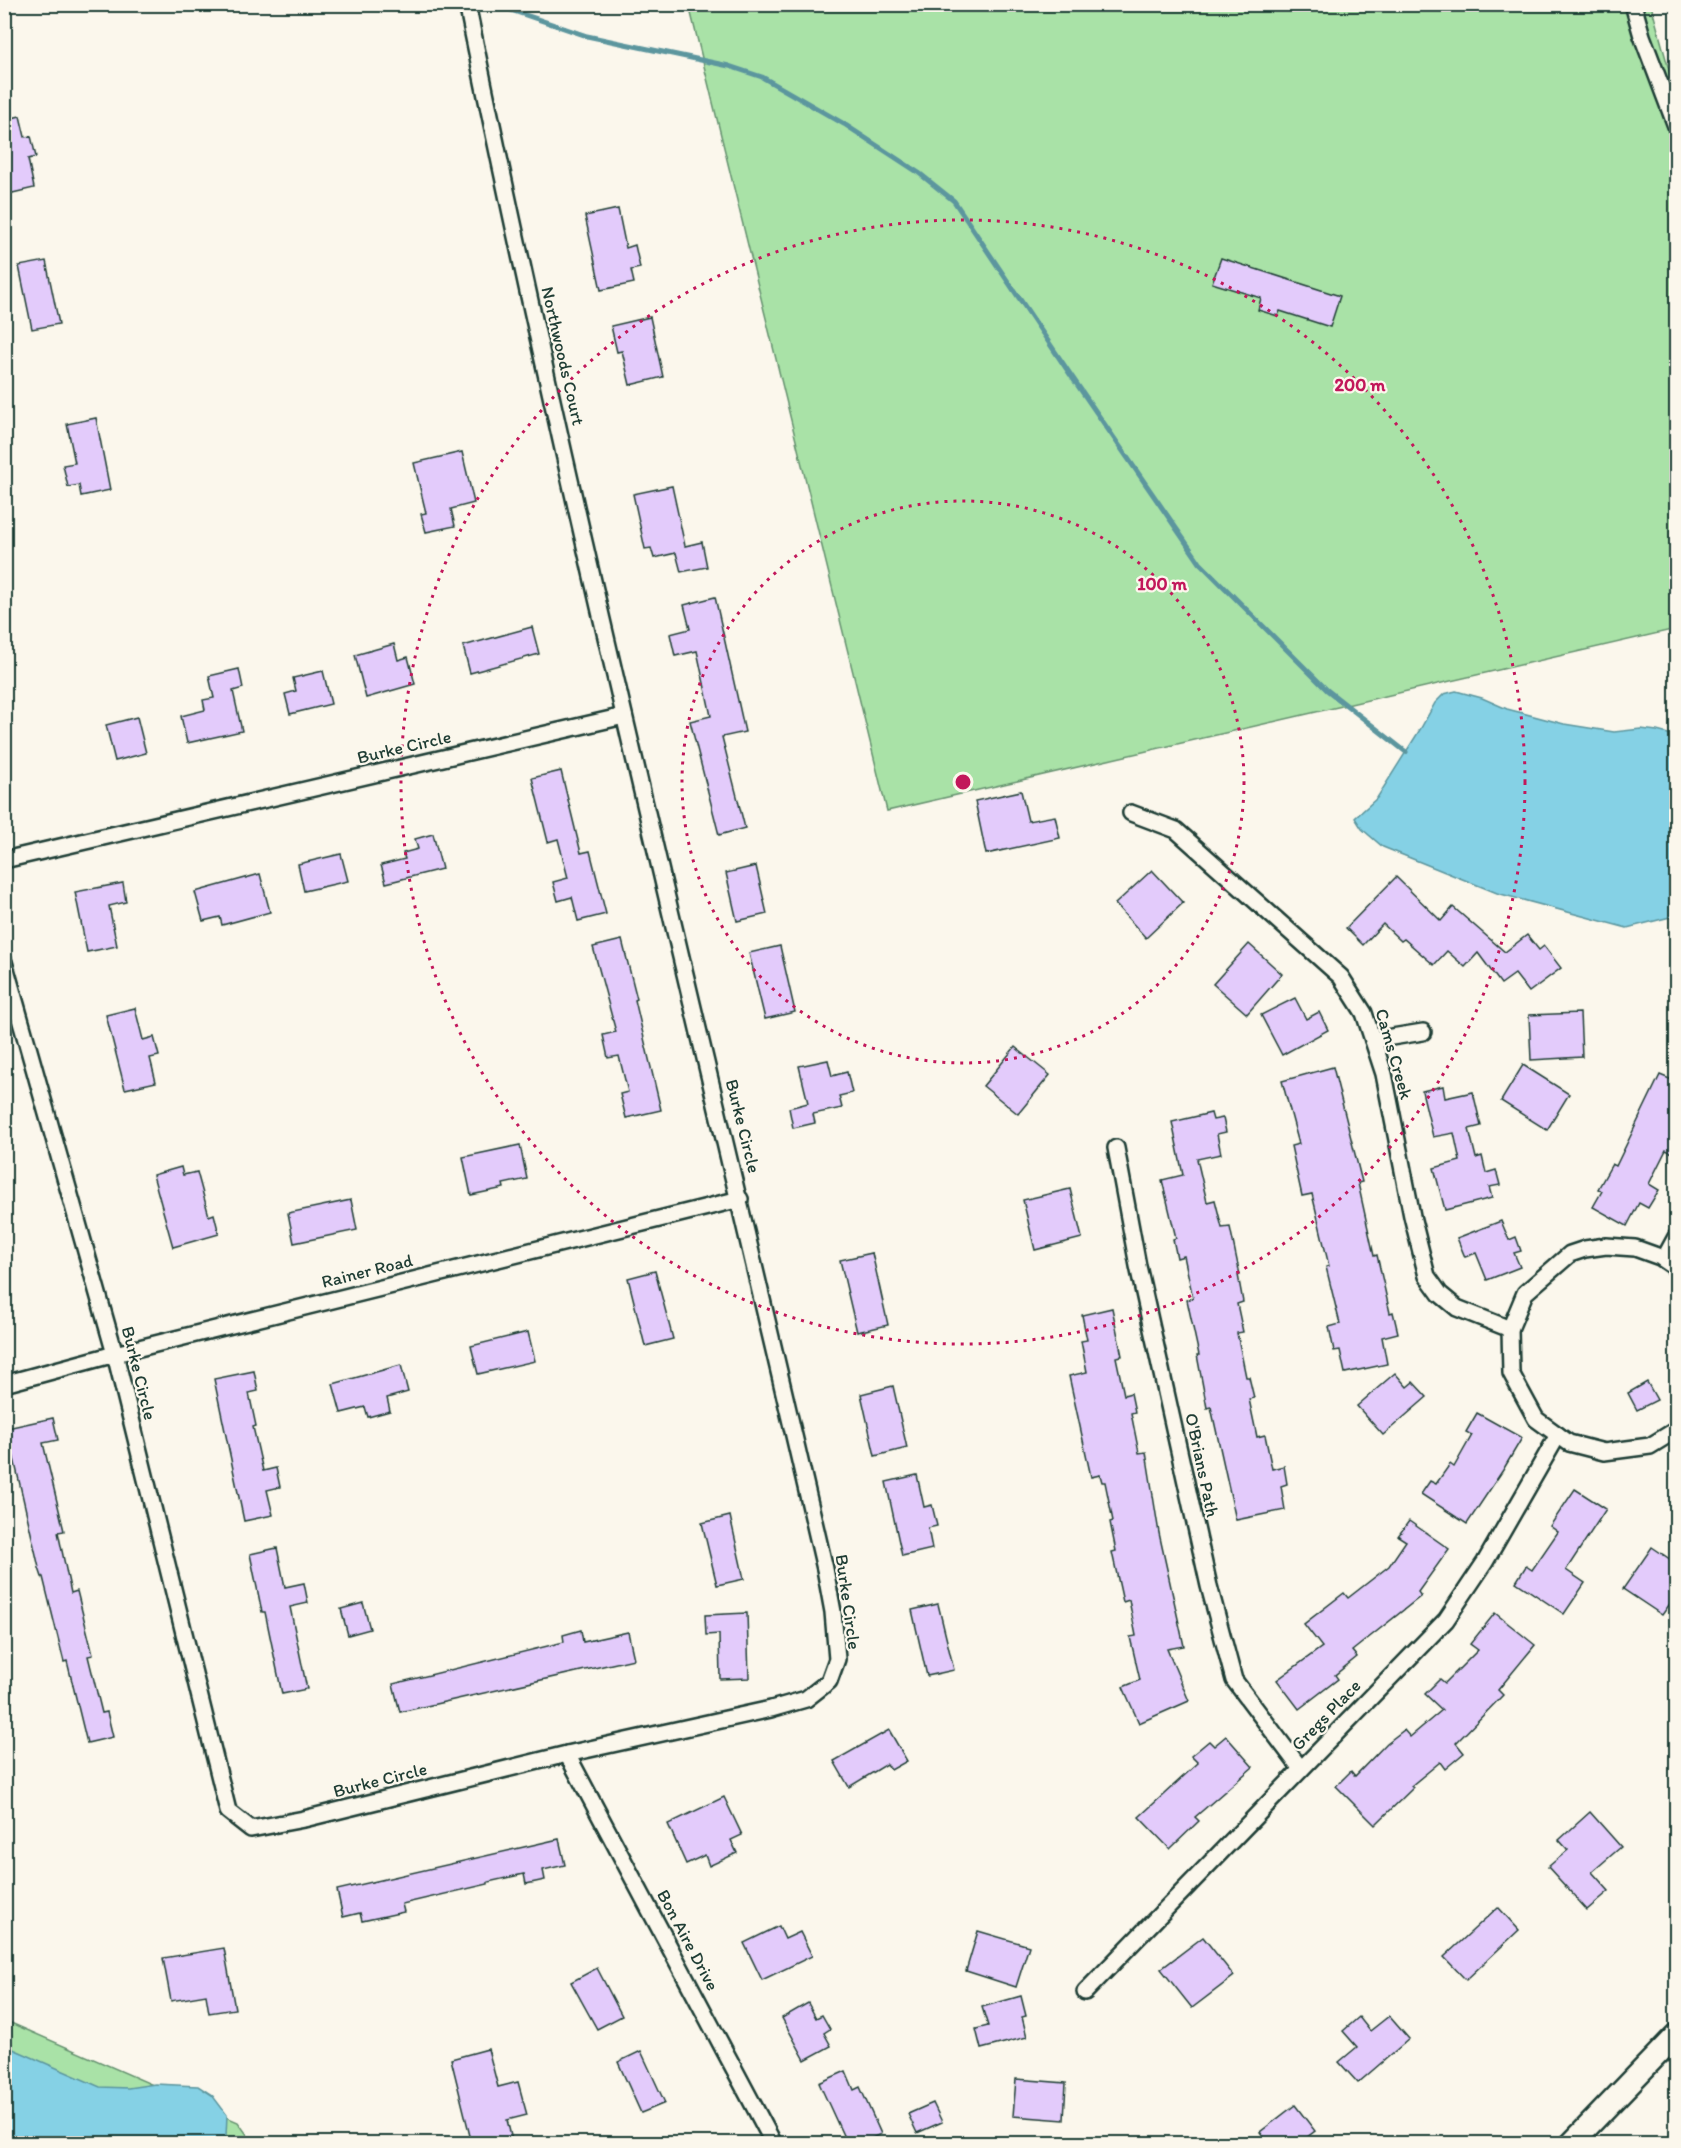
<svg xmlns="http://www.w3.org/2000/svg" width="1681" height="2148" viewBox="0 0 1681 2148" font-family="Itim,sans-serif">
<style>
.green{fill:#a9e2a7;stroke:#64906e;stroke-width:1.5}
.water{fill:#85d1e5;stroke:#5c969e;stroke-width:1.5}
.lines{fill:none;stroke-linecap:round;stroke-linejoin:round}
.stream{stroke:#5c969e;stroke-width:5}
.building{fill:#e3cbfb;stroke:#1f3d34;stroke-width:1.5}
.minor-casing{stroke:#1f3d34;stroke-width:20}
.secondary-casing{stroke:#1f3d34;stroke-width:26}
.minor{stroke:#fbf7ec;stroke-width:15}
.secondary{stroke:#fbf7ec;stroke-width:21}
.ring{fill:none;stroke:#c2185b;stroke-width:3;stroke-dasharray:3 6}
.labels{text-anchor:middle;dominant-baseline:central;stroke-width:4.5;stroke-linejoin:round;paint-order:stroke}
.street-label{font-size:18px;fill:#1f3d34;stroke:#fbf7ec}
.centre{fill:#c2185b;stroke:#fbf7ec;stroke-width:3}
.ring-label{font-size:18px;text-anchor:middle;font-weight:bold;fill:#c2185b;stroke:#fbf7ec;stroke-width:4.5;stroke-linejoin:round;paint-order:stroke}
</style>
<rect width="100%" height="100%" fill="#fbf7ec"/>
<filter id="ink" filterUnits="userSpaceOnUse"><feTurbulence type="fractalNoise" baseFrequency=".0167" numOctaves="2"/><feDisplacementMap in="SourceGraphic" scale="12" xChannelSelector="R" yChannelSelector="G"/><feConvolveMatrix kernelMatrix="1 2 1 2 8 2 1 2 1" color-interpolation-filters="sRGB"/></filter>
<g filter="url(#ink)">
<g class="green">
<path d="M689,5H1651L1676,95V629L887,811Z"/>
<path d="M4,2020L238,2122L253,2143H5Z"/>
</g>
<g class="water">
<path d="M1456,691L1482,698L1507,709L1564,724L1614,732L1641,729L1657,731L1676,736V913L1674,916L1627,928L1497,893L1383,847L1362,829L1355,818L1377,798L1421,728L1435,703L1444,694Z"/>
<path d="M4,2045L100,2087L128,2088L155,2084L198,2086L212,2095L227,2115L226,2136L219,2144L5,2143Z"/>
</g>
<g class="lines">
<path class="stream" d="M493,4L587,36L729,66L762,77L844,124L919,173L954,201L1072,377L1200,563L1327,690L1406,752"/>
</g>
<g class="building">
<path d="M20,116L25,137L31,136L36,157L28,159L34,188L4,195V120Z"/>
<path d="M618,209L626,248L635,245L640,268L631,270L634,283L601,290L585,216Z"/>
<path d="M1221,258L1340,296L1330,327L1280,311L1278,316L1258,310L1261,298L1212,283Z"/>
<path d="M46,261L59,324L32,329L19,266Z"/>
<path d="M650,317L663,377L630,385L622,351L617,352L611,326Z"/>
<path d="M96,418L110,490L81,496L79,485L68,487L63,465L75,463L67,424Z"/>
<path d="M462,452L474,503L451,509L455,526L426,532L421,514L426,513L414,463Z"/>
<path d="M672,486L685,546L702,542L707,567L681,572L676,553L654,558L651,548L645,549L633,494Z"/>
<path d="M715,597L745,732L722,737L745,828L719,835L690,721L711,716L697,651L675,656L670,634L690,629L684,605Z"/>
<path d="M532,627L539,654L470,673L463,646Z"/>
<path d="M394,644L398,660L408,657L415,684L366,698L355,655Z"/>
<path d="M239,669L243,688L233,691L242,731L187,743L181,716L205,710L203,700L214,698L209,676Z"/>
<path d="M323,671L331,704L290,714L285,694L296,691L293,678Z"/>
<path d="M137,717L146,753L115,761L106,725Z"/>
<path d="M561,771L581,853L590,851L606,914L578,921L572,897L558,901L553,882L568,878L558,839L548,842L532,778Z"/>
<path d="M1021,791L1028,821L1055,816L1060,838L986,854L975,801Z"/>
<path d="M433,834L442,869L386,883L381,865L405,859L403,853L418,849L415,839Z"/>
<path d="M341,854L348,881L304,891L298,864Z"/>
<path d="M756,866L767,914L737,921L726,873Z"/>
<path d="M1152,870L1183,903L1146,938L1115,904Z"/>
<path d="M260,874L270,912L222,925L220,917L203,921L195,892Z"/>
<path d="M1396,877L1441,921L1453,907L1505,952L1527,935L1539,950L1544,946L1561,968L1529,992L1515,974L1501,984L1478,953L1465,967L1447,951L1434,965L1404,939L1401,941L1383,924L1363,945L1346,928Z"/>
<path d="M123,883L126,902L109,906L117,946L87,952L75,892Z"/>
<path d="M622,940L637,999L635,1000L661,1110L626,1118L620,1094L628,1092L619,1056L608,1058L603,1035L616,1032L593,947Z"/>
<path d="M1249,944L1282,974L1247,1014L1213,984Z"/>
<path d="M780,946L795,1012L765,1019L749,953Z"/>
<path d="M1295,998L1306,1019L1319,1012L1328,1030L1282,1055L1261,1015Z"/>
<path d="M135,1008L143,1040L154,1037L159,1056L150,1058L156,1082L125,1089L106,1015Z"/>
<path d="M1580,1013L1582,1057L1531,1060L1529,1015Z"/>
<path d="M1015,1047L1050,1075L1018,1114L983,1086Z"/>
<path d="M828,1060L832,1076L847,1072L852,1093L839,1096L842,1108L813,1114L815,1123L793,1128L789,1108L808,1103L799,1066Z"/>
<path d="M1523,1065L1569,1094L1547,1130L1501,1101Z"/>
<path d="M1333,1067L1362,1182L1358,1183L1374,1256L1377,1255L1390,1313L1393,1312L1398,1333L1382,1337L1387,1364L1345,1373L1340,1350L1334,1351L1329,1327L1340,1324L1326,1267L1329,1266L1312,1194L1302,1196L1291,1146L1299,1144L1282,1081Z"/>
<path d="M1660,1075L1677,1082V1155L1666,1150L1649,1184L1659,1190L1648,1208L1639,1203L1627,1226L1593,1207L1602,1191L1598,1189L1612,1164L1616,1166Z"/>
<path d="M1443,1086L1445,1098L1473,1092L1481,1126L1469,1129L1476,1158L1482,1156L1486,1173L1496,1170L1500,1185L1489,1187L1492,1198L1445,1210L1434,1168L1460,1161L1454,1133L1433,1137L1422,1091Z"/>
<path d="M1211,1113L1213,1120L1223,1118L1226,1132L1217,1134L1221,1154L1197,1159L1207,1202L1215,1200L1222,1228L1230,1227L1240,1275H1238L1243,1302L1237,1304L1243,1332L1237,1333L1246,1377H1249L1254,1398L1249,1399L1257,1437L1265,1435L1272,1469L1284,1466L1287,1484L1281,1486L1285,1510L1236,1520L1211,1407L1207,1408L1197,1355H1199L1187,1300L1193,1298L1184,1256L1177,1258L1173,1239L1176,1238L1162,1180L1183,1175L1172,1122Z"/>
<path d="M520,1145L527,1179L503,1184L504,1188L471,1195L463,1157Z"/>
<path d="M181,1167L183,1175L197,1172L209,1216L214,1214L219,1234L173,1247L153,1175Z"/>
<path d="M1070,1189L1082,1238L1035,1250L1023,1200Z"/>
<path d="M351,1200L357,1230L294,1243L288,1213Z"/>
<path d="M1501,1221L1509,1240L1516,1237L1521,1251L1514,1253L1520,1267L1487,1280L1476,1253L1465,1257L1457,1238Z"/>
<path d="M872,1253L888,1325L857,1332L840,1260Z"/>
<path d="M655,1271L673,1339L645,1346L628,1278Z"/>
<path d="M1112,1308L1122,1356L1116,1357L1124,1395L1131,1393L1135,1412L1131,1413L1139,1453L1146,1452L1159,1533L1184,1646L1167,1649L1189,1701L1139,1723L1123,1687L1140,1680L1130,1637L1136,1636L1129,1600L1123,1602L1112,1552L1116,1551L1110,1522L1113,1521L1105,1482H1102L1100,1475L1091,1477L1069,1376L1087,1372L1081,1341L1087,1340L1082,1315Z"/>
<path d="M528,1332L535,1361L478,1374L471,1346Z"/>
<path d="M401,1365L408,1392L387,1398L390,1411L368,1417L365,1407L341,1413L333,1384Z"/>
<path d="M254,1371L258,1391L249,1393L256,1426L253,1427L263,1471L276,1468L280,1487L267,1490L273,1515L244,1521L214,1379Z"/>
<path d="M1395,1373L1407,1387L1413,1382L1427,1397L1383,1435L1357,1406Z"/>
<path d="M1647,1382L1657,1400L1637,1410L1628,1393Z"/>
<path d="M893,1386L907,1448L875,1456L861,1394Z"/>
<path d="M1477,1413L1522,1438L1503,1470L1467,1524L1421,1494L1430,1481L1436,1484L1450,1464L1454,1467L1472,1435L1466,1432Z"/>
<path d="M53,1418L58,1440L43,1443L64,1531L58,1532L71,1593L77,1591L93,1655L88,1656L102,1713L107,1712L113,1737L87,1743L67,1661L64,1662L43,1577H42L39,1568L7,1428Z"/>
<path d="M917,1475L924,1507L932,1505L937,1526L928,1528L932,1549L902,1556L886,1482Z"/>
<path d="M1575,1489L1606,1509L1566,1570L1585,1583L1564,1614L1516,1582L1526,1566L1532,1570L1558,1532L1550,1526Z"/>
<path d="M730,1516L744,1579L717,1585L702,1523Z"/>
<path d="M1409,1521L1449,1549L1418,1592L1421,1596L1352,1651L1357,1657L1335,1675L1338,1679L1299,1709L1277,1680L1322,1647L1304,1624L1344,1593L1348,1598L1389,1566L1406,1541L1398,1536Z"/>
<path d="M1652,1547L1677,1564V1594L1662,1615L1623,1589Z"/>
<path d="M277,1548L285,1587L304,1583L308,1603L290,1607L307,1689L282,1694L265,1612H262L250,1554Z"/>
<path d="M363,1603L370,1629L348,1635L341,1609Z"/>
<path d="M938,1604L954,1670L927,1676L912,1610Z"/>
<path d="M747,1613L749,1678L720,1679L719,1634L706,1635L705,1615Z"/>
<path d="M1495,1613L1535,1645L1498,1690L1503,1695L1456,1743L1464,1753L1445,1769L1440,1762L1411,1786L1413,1788L1375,1825L1336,1786L1351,1771L1355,1776L1387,1743L1404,1730L1410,1737L1442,1710L1425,1694L1440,1679L1445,1683L1478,1650L1470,1644Z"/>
<path d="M581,1630L583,1642L628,1632L634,1659L400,1712L393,1684L564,1642L563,1635Z"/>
<path d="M889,1730L907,1761L891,1770L887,1764L849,1787L834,1761Z"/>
<path d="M1226,1736L1253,1767L1195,1817L1199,1821L1170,1849L1139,1817L1198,1763L1191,1756L1209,1741L1214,1746Z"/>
<path d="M724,1797L742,1835L731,1840L737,1853L709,1866L705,1855L686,1864L668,1824Z"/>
<path d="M1590,1812L1621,1847L1592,1872L1609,1891L1587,1910L1548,1867L1568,1850L1559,1840Z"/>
<path d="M559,1839L565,1865L543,1870L545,1880L526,1884L524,1874L488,1882V1884L402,1904L404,1912L362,1921L360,1913L343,1917L337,1890Z"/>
<path d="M1498,1907L1519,1930L1466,1980L1444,1957Z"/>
<path d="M779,1926L785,1939L800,1932L812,1956L762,1980L744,1943Z"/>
<path d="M978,1931L1029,1946L1016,1987L966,1971Z"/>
<path d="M1203,1937L1234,1976L1192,2008L1161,1969Z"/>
<path d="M224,1948L235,2009L209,2013L206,1995L171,2001L163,1958Z"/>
<path d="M597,1968L622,2016L597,2029L571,1982Z"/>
<path d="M1021,1996L1026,2016L1022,2017L1027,2037L981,2049L976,2029L988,2026L982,2007Z"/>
<path d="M808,2003L816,2018L822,2015L830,2029L824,2033L831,2046L805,2060L782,2018Z"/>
<path d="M1389,2016L1409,2039L1358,2083L1339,2062L1357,2047L1343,2031L1359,2017L1370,2031Z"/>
<path d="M488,2049L498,2087L518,2082L527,2115L507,2120L513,2144H472L451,2059Z"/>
<path d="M641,2051L665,2103L641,2113L618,2062Z"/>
<path d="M846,2071L854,2090L860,2087L881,2134L859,2144H847L819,2083Z"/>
<path d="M1016,2079L1066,2083L1064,2120L1013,2116Z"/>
<path d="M933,2103L942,2122L917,2133L908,2114Z"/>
<path d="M1295,2105L1315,2131L1298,2144H1269L1260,2132Z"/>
</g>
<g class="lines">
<defs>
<g id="minor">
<path d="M1633,4L1642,36L1676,126"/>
<path d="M1131,813L1176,830L1341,977L1364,1013L1384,1074L1412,1216L1427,1276L1440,1294L1457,1308L1510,1329"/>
<path d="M4,860L624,716"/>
<path d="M4,962L115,1354L228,1811L251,1829L304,1819L567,1754L771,1709L806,1699L829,1681L837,1659L833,1612L825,1569C705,1048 574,529 467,4"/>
<path d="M1373,1040L1423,1032"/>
<path d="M1116,1148L1138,1266L1209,1586L1234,1680L1301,1769"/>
<path d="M1664,1259L1676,1237"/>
<path d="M1676,1268L1660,1257L1635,1248L1606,1246L1585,1249L1570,1254L1525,1293L1510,1329L1511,1373L1536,1419L1569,1443L1604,1452L1650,1446L1676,1430"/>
<path d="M4,1384L115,1354L740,1199"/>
<path d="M567,1754L774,2144"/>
<path d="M1085,1992L1446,1620L1485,1562L1558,1435"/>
</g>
<path id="secondary" d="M1571,2144L1676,2035"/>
</defs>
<use href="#minor" class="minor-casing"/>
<use href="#secondary" class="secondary-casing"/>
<use href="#minor" class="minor"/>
<use href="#secondary" class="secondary"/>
</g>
</g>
<g class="ring">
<circle cx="963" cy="782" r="281"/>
<circle cx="963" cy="782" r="562"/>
</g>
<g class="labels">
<g class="street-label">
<text transform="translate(563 356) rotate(77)">Northwoods Court</text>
<text transform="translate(404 747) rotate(-13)">Burke Circle</text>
<text transform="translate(1394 1054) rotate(74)">Cams Creek</text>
<text transform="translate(743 1126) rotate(76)">Burke Circle</text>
<text transform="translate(367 1271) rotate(-14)">Rainer Road</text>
<text transform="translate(139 1373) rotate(76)">Burke Circle</text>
<text transform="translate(1202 1465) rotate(78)">O'Brians Path</text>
<text transform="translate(848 1602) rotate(82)">Burke Circle</text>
<text transform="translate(1326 1715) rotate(-46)">Gregs Place</text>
<text transform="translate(380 1780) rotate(-14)">Burke Circle</text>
<text transform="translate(688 1940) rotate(62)">Bon Aire Drive</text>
</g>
</g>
<circle cx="963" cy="782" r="9" class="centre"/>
<g class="ring-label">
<text x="1360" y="391">200 m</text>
<text x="1162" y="590">100 m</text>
</g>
<rect width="1681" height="2148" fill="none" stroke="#fbf7ec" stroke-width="24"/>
<rect x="12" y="12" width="1657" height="2124" fill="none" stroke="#1f3d34" stroke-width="2" filter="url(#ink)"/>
</svg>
